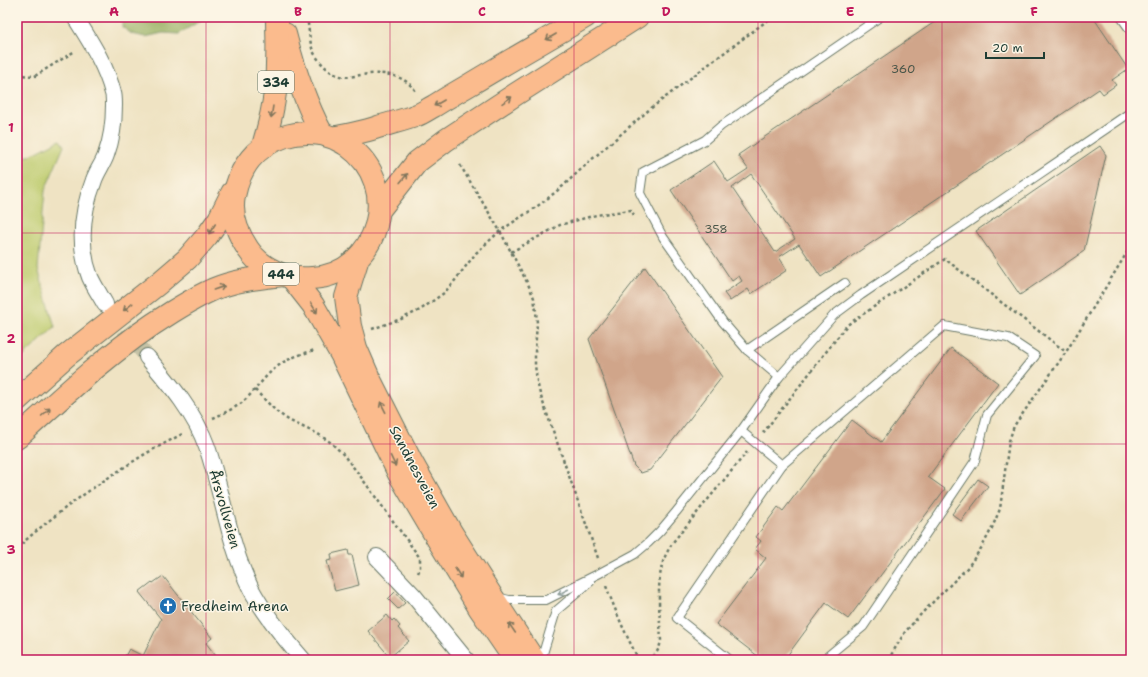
<svg xmlns="http://www.w3.org/2000/svg" width="1148" height="677" viewBox="0 0 1148 677" font-family="'Shantell Sans',sans-serif">
<style>
.green{fill:#bdcb6d;stroke:#6e8450}
.forest{fill:#96af60;stroke:#5a764a}
.building{fill:#d0a58a;fill-rule:evenodd}
.lines{fill:none;stroke-linecap:round;stroke-linejoin:round}
.minor-tunnel{stroke:#c5c2a6;stroke-width:16;stroke-dasharray:16 8;stroke-linecap:butt}
.service-casing{stroke:#687766;stroke-width:10}
.minor-casing{stroke:#687766;stroke-width:18}
.primary-casing{stroke:#687766;stroke-width:24}
.trunk-casing{stroke:#687766;stroke-width:24}
.path{stroke:#687766;stroke-width:2.5;stroke-dasharray:3 3;stroke-linecap:butt}
.service{stroke:#fff;stroke-width:8}
.minor{stroke:#fff;stroke-width:16}
.primary{stroke:#fbbb8d;stroke-width:22}
.trunk{stroke:#fbbb8d;stroke-width:22}
.oneway{stroke:#82765c}
.oneway2{stroke:#8f9e9a}
.grid{fill:none;stroke:#c2185b;stroke-width:1;stroke-opacity:0.55}
.labels{text-anchor:middle;dominant-baseline:central;stroke-width:3;stroke-linejoin:round;paint-order:stroke}
.number-label{font-size:12px;fill:#4b574a}
.shield{fill:#fcf5e5;stroke:#617469;stroke-width:1}
.shield-label{font-size:13px;font-weight:bold;fill:#1f3d34}
.street-label{font-size:14px;fill:#1f3d34;stroke:#fcf5e5}
.poi-label{font-size:14px;fill:#1f3d34;stroke:#fcf5e5;text-anchor:start}
.neatline{fill:none;stroke:#c2185b;stroke-width:1.5}
.grid-label{font-size:13px;text-anchor:middle;font-weight:bold;fill:#c2185b}
</style>
<rect width="100%" height="100%" fill="#fcf5e5"/>
<filter id="ink" filterUnits="userSpaceOnUse"><feTurbulence type="fractalNoise" baseFrequency=".025" numOctaves="2"/><feDisplacementMap in="SourceGraphic" scale="8" xChannelSelector="R" yChannelSelector="G"/><feConvolveMatrix kernelMatrix="1 2 1 2 8 2 1 2 1" color-interpolation-filters="sRGB"/></filter>
<filter id="wash" filterUnits="userSpaceOnUse"><feTurbulence type="fractalNoise" baseFrequency=".012" numOctaves="4" result="noise"/><feDisplacementMap in="SourceGraphic" scale="16" xChannelSelector="R" yChannelSelector="G"/><feGaussianBlur stdDeviation="0.9" result="paint"/><feColorMatrix in="noise" values="0 0 0 0 0 0 0 0 0 0 0 0 0 0 0 0 0 1.4 0 .05"/><feComposite in="paint" operator="in"/></filter>
<g filter="url(#wash)">
<rect width="100%" height="100%" fill="#efe3c3"/>
<path class="green" d="M60,140L64,146L45,190L38,269L55,327L17,362V157L29,156Z"/>
<path class="forest" d="M123,17H137L140,21L147,17H206L179,34L163,33L145,37L132,34L122,27Z"/>
<g id="blocks">
<g class="building">
<path d="M942,17H1093L1128,69L1112,80L1116,85L1103,94L1099,89L821,277L799,244L779,257L787,270L751,294L748,289L730,301L724,293L742,281L739,276L732,281L671,190L714,161L728,182L748,169L738,155ZM751,174L795,239L775,252L732,188Z"/>
<path d="M1100,146L1106,155L1084,251L1020,295L976,231Z"/>
<path d="M645,267L722,377L650,470L641,473L634,466L589,339Z"/>
<path d="M951,348L998,383L928,477L945,489L848,619L826,603L784,660H763L716,624L766,558L755,549L761,541L756,537L778,507L783,511L852,420L881,442Z"/>
<path d="M978,479L988,486L961,521L952,514Z"/>
<path d="M348,550L349,555H352L359,585L335,591L327,561L332,560L331,554Z"/>
<path d="M163,576L212,638L206,643L219,660H123L129,649L143,656L161,619L139,592L152,582L153,583Z"/>
<path d="M395,592L405,603L398,609L388,599Z"/>
<path d="M387,615L392,621L394,619L400,626L398,628L409,641L390,657L368,631Z"/>
</g>
</g>
</g>
<g filter="url(#ink)">
<use href="#blocks" fill-opacity="0" stroke="#687766" stroke-width="1"/>
<g class="lines">
<path class="minor-tunnel" d="M109,310L147,357"/>
<defs>
<g id="service">
<path d="M1121,17L1131,31"/>
<path d="M747,350L845,283"/>
<path d="M779,377L834,315L861,295L1131,112"/>
<path d="M741,431L782,465"/>
<path d="M497,597L509,600H546L598,574L635,554L648,543L660,531L676,512L741,431L779,377L747,350L723,322L663,237L640,193L643,172L705,140L721,126L880,17"/>
<path d="M541,660L556,611L590,582"/>
<path d="M730,660L677,618L782,465L944,326L1008,338L1035,356L987,415L975,461L863,627L823,660"/>
</g>
<g id="minor">
<path d="M75,17C90,41 106,65 113,93C114,96 114,101 114,105C114,122 112,139 106,155C103,164 97,171 94,180C82,211 78,245 90,277C94,286 100,295 105,304"/>
<path d="M147,357C170,384 195,413 207,447C223,494 229,545 251,589C265,615 284,638 303,660"/>
<path d="M377,557L414,596L466,660"/>
</g>
<g id="primary">
<path d="M285,34C294,69 305,102 322,134"/>
<path d="M263,146C271,120 277,92 277,64C278,48 277,33 277,17"/>
</g>
<g id="trunk">
<path d="M332,137C337,140 343,142 348,146C403,185 380,274 312,278C300,279 288,278 276,272C265,267 255,260 248,249C238,234 230,215 234,196C240,167 254,147 283,137C295,133 308,132 320,134C324,134 327,136 331,137C338,138 370,130 378,127C391,123 405,120 417,115C423,113 428,109 434,106C445,99 457,92 469,85C507,62 546,40 585,17"/>
<path d="M380,209L417,162L446,140L516,94L637,17"/>
<path d="M358,258L346,297L350,326L356,348L369,378L412,463L451,532L491,595L534,660"/>
<path d="M291,277L313,305L341,354L399,474L441,545L480,609L515,660"/>
<path d="M17,400L66,356L159,283L187,259L207,236L219,219L232,193"/>
<path d="M17,438C66,393 115,347 172,312C185,304 200,295 214,289C236,280 259,278 282,275"/>
</g>
</defs>
<use href="#service" class="service-casing"/>
<use href="#minor" class="minor-casing"/>
<use href="#primary" class="primary-casing"/>
<use href="#trunk" class="trunk-casing"/>
<g class="path">
<path d="M307,17C309,28 309,40 313,51C318,61 329,73 340,76C347,78 355,76 361,75C382,72 404,73 417,93"/>
<path d="M17,75L35,76L75,51"/>
<path d="M460,165L500,231L528,284L534,298L536,311L537,323L535,352V365L537,381L540,394L598,558"/>
<path d="M511,252L560,225L596,215L631,210L634,215"/>
<path d="M372,329L401,319L420,310L444,293L453,283L476,253L500,231L542,203L563,186L590,161L650,109L705,67L772,17"/>
<path d="M255,390L277,412L290,421L318,434L330,442L341,452L358,473L420,558V569L418,573"/>
<path d="M213,418C224,413 236,408 245,400C257,389 265,375 278,366C288,358 302,354 315,350"/>
<path d="M763,433L847,325L945,259L1066,352"/>
<path d="M17,548C53,515 93,487 134,461C149,451 166,443 182,434"/>
<path d="M606,586C616,612 626,636 639,660"/>
<path d="M648,660C656,655 659,650 661,641C660,618 656,583 663,562C665,555 669,549 673,542L747,452"/>
<path d="M888,660L905,632L923,612L968,567L982,547L992,528L1000,509L1009,441L1014,426L1066,352L1131,246"/>
</g>
<use href="#service" class="service"/>
<use href="#minor" class="minor"/>
<use href="#primary" class="primary"/>
<use href="#trunk" class="trunk"/>
</g>
<defs><path id="oneway-shaft" d="M-6 0H5M1.5-3L5.5 0L1.5 3" fill="none" stroke-width="1.6" stroke-linecap="round" stroke-linejoin="round"/></defs>
<g class="oneway">
<use href="#oneway-shaft" transform="translate(551 37) rotate(150)"/>
<use href="#oneway-shaft" transform="translate(507 100) rotate(-34)"/>
<use href="#oneway-shaft" transform="translate(439 103) rotate(150)"/>
<use href="#oneway-shaft" transform="translate(272 112) rotate(99)"/>
<use href="#oneway-shaft" transform="translate(404 178) rotate(-50)"/>
<use href="#oneway-shaft" transform="translate(212 229) rotate(123)"/>
<use href="#oneway-shaft" transform="translate(219 288) rotate(-19)"/>
<use href="#oneway-shaft" transform="translate(128 307) rotate(142)"/>
<use href="#oneway-shaft" transform="translate(314 308) rotate(58)"/>
<use href="#oneway-shaft" transform="translate(383 407) rotate(-117)"/>
<use href="#oneway-shaft" transform="translate(46 412) rotate(-42)"/>
<use href="#oneway-shaft" transform="translate(393 461) rotate(64)"/>
<use href="#oneway-shaft" transform="translate(458 573) rotate(58)"/>
<use href="#oneway-shaft" transform="translate(512 628) rotate(-124)"/>
</g>
<use class="oneway2" href="#oneway-shaft" transform="translate(563 592) rotate(153)"/>
</g>
<path class="grid" d="M206,17V660M390,17V660M574,17V660M758,17V660M942,17V660M17,233H1131M17,444H1131"/>
<defs>
<symbol id="church-disc" viewBox="-11 -11 22 22"><circle r="9.5" fill="#1f6fb2" stroke="#fcf5e5"/><path d="M-1.2-6h2.4v3.5h3.3v2.4h-3.3V6h-2.4V-.1h-3.3v-2.4h3.3Z" fill="#fff"/></symbol>
</defs>
<g fill-rule="evenodd">
<use href="#church-disc" x="158" y="596" width="20" height="20"/>
</g>
<g class="labels">
<g class="number-label">
<text x="903" y="69">360</text>
<text x="716" y="229">358</text>
</g>
<g class="shield">
<rect x="258" y="71" width="36" height="22" rx="3"/>
<rect x="263" y="263" width="36" height="22" rx="3"/>
</g>
<g class="shield-label">
<text x="276" y="82">334</text>
<text x="281" y="274">444</text>
</g>
<g class="street-label">
<text transform="translate(415 467) rotate(62)">Sandnesveien</text>
<text transform="translate(225 509) rotate(74)">Årsvollveien</text>
</g>
<g class="poi-label">
<text x="181" y="606">Fredheim Arena</text>
</g>
</g>
<rect width="1148" height="677" fill="none" stroke="#fcf5e5" stroke-width="44"/>
<path d="M986 52v6h58v-6" fill="none" stroke="#1f3d34" stroke-width="2"/>
<text x="992" y="52" font-size="12" fill="#1f3d34" stroke="#fcf5e5" stroke-width="3" paint-order="stroke">20 m</text>
<rect x="22" y="22" width="1104" height="633" class="neatline"/>
<g class="grid-label">
<text x="114" y="16">A</text>
<text x="298" y="16">B</text>
<text x="482" y="16">C</text>
<text x="666" y="16">D</text>
<text x="850" y="16">E</text>
<text x="1034" y="16">F</text>
<text x="11" y="132">1</text>
<text x="11" y="343">2</text>
<text x="11" y="554">3</text>
</g>
</svg>
